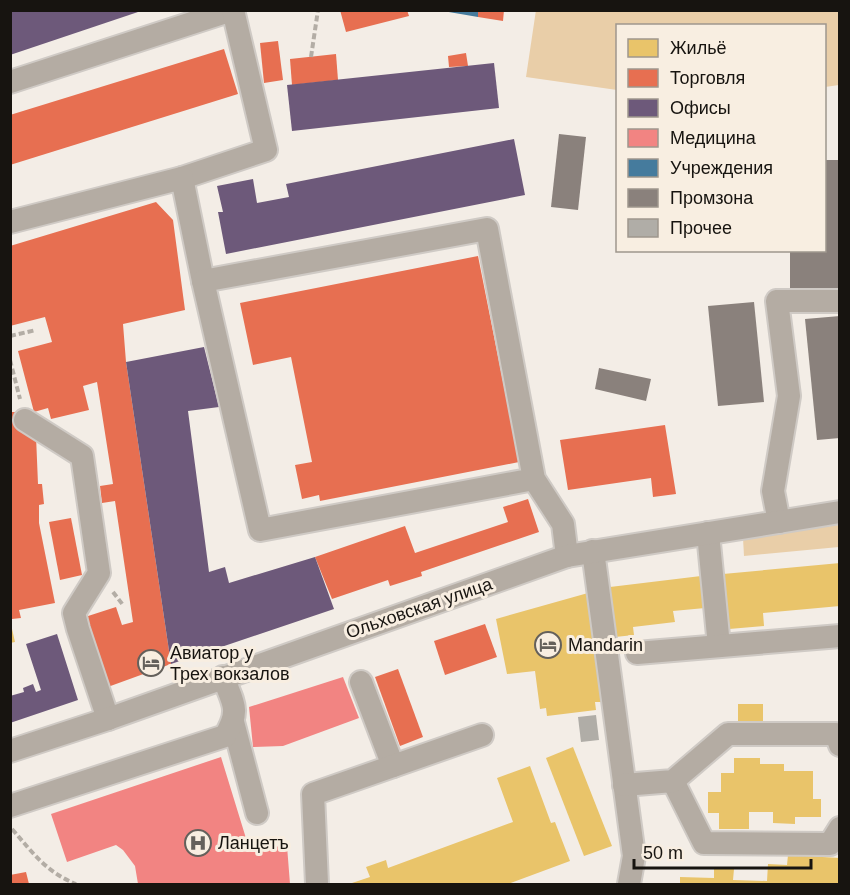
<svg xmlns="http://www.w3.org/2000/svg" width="850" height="895" viewBox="0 0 850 895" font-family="Helvetica,sans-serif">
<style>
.green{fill:#e9cea8}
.homes{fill:#e9c46a}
.shops{fill:#e76f51}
.offices{fill:#6d597a}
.health{fill:#f28482}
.public{fill:#457b9d}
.industry{fill:#8a817c}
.building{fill:#b0ada7}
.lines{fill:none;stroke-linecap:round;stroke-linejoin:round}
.minor-casing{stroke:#cfcac5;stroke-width:26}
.path{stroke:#b3ada5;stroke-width:4;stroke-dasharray:6 3;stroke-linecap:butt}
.minor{stroke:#b4aca3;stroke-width:22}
.labels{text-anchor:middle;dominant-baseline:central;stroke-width:6;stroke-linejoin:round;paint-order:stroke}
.street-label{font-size:18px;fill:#171410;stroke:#f8eee1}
.poi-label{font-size:18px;fill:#171410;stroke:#f8eee1;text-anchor:start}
</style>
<rect width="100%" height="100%" fill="#f3ede6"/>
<g class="green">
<path d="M536,10L839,11V85L825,87L824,26H618L617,90L526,77Z"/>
<path d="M839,525V547L744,556L743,538Z"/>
</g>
<g class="homes">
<path d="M840,563V606L763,613L764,626L729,629L723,574Z"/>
<path d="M701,576L705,608L673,611L675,622L633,627L634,635L615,637L610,587Z"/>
<path d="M588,593L601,702H595L596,710L547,716L546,708L540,709L535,671L507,674L496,619Z"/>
<path d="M10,620L15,642L10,643Z"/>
<rect x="738" y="704" width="25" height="21"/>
<path d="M573,747L612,846L584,856L546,758Z"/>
<path d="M734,758H760V764H784V771H813V799H821V817H795V824L773,823V812H749V829H719V813H708V792H721V773H734Z"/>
<path d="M530,766L551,823L555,822L570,861L508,884H349L370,877L366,867L386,860L388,868L513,822L497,778Z"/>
<path d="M788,855L840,858V884H680V877L714,878V868L734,869L733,880L767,881L768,864L787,865Z"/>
</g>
<g class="shops">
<path d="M340,10H407L409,16L346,32Z"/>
<path d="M478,10H504L503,21L478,17Z"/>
<path d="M278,41L283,80L264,83L260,43Z"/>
<path d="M224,49L238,94L10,165V115Z"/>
<path d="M466,53L468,66L449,67L448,56Z"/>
<path d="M336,54L338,80L292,85L290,59Z"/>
<path d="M156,202L173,220L185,310L123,324L126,362L171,664L105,688L85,617L116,607L122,625L133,622L115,501L102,503L100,486L113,484L97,382L83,386L89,410L51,419L48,408L34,412L18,351L52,342L45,317L10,326V246Z"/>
<path d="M478,256L519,462L320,501L319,495L302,499L295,465L312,462L291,357L253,365L240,303Z"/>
<path d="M10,412H17L20,427L36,436L38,484H42L44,504L39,505V523L55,603L19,610L21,618L12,619Z"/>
<path d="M665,425L676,494L653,497L651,478L568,490L560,440Z"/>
<path d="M528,499L539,532L421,572L422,576L390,586L388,580L332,599L315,557L405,526L415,553L508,522L503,507Z"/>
<path d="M71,518L82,575L60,580L49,522Z"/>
<path d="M485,624L497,657L445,675L434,641Z"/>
<path d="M398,669L423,737L400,746L375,677Z"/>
<path d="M26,872L29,884H10V875Z"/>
</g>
<g class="offices">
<path d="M10,10H141V11L10,55Z"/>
<path d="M494,63L499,108L292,131L287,85Z"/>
<path d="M514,139L525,195L226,254L218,212H223L217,186L253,179L257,203L289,197L286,184Z"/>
<path d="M204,347L219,407L188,411L209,572L225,567L229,583L315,557L334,609L171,664L126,362Z"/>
<path d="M57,634L78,700L10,723V696L24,692L23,688L33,684L36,692L41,690L26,644Z"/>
</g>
<g class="health">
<path d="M343,677L359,718L283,746L253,747L249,707Z"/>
<path d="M221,757L249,848L287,846L290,884H138L135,866L123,850L116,845L67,862L51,814Z"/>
</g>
<path class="public" d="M437,10H478V17Z"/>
<g class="industry">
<path d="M559,134L586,137L578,210L551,207Z"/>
<path d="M824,160H840V289L790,288V250H824Z"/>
<path d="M754,302L764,402L718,406L708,306Z"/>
<path d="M840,316V438L817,440L805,319Z"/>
<path d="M599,368L651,379L646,401L595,389Z"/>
</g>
<path class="building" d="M596,715L599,740L581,742L578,717Z"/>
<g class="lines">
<defs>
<g id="minor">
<path d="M10,82L232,10"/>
<path d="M182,178L266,150L233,10"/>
<path d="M10,222L182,178L203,281"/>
<path d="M25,420L82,456L99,573L74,613L78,629L108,719"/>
<path d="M534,479L260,530L203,281L487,229L534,479L563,524L567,556"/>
<path d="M779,522L773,491L789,396L777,301H840"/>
<path d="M708,533L719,646"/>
<path d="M593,551L634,856L629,884"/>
<path d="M637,653L840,636"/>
<path d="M361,682L393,766"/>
<path d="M233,722L257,813"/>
<path d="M10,751L108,719L567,556L840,512"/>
<path d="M673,781L704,843L830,844L840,828"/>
<path d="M624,785L673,781L728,734H836L840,745"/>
<path d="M10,806L225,736C241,710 233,703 223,677"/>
<path d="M317,884L313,794L482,735"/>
</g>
</defs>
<use href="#minor" class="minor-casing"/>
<g class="path">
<path d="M311,57L318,10"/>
<path d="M10,336L36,330"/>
<path d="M10,360L20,399"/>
<path d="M113,592L123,605"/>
<path d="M12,829C33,853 46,872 76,884"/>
</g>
<use href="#minor" class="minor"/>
</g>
<defs>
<symbol id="hotel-ring" viewBox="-11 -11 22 22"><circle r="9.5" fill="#f8eee1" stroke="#64605b" stroke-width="1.5"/><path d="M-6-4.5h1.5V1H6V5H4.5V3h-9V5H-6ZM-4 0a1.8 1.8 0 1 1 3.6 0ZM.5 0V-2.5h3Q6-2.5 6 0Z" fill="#64605b"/></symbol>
<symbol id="hospital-ring" viewBox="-11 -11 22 22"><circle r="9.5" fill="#f8eee1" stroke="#64605b" stroke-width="1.5"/><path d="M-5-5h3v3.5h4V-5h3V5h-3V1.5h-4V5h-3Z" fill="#64605b"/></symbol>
</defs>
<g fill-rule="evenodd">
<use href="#hotel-ring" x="533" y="630" width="30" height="30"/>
<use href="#hotel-ring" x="136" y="648" width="30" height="30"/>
<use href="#hospital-ring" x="183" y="828" width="30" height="30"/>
</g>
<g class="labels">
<g class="street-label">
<text transform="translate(419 608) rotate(-19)">Ольховская улица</text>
</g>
<g class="poi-label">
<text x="568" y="645">Mandarin</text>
<text x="170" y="653">Авиатор у<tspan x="170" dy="21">Трех вокзалов</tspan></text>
<text x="218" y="843">Ланцетъ</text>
</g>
</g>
<rect width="850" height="895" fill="none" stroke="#171410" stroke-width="24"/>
<rect x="616" y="24" width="210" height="228" fill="#f8eee1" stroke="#9e978d" stroke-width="1.5"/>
<rect x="628" y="39" width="30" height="18" fill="#e9c46a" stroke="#9e978d" stroke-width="1.5"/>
<text x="670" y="54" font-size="18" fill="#171410">Жильё</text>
<rect x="628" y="69" width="30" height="18" fill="#e76f51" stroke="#9e978d" stroke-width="1.5"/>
<text x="670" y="84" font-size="18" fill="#171410">Торговля</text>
<rect x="628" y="99" width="30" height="18" fill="#6d597a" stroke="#9e978d" stroke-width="1.5"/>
<text x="670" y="114" font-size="18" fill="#171410">Офисы</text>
<rect x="628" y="129" width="30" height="18" fill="#f28482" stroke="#9e978d" stroke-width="1.5"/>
<text x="670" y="144" font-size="18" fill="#171410">Медицина</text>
<rect x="628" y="159" width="30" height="18" fill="#457b9d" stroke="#9e978d" stroke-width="1.5"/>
<text x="670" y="174" font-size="18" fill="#171410">Учреждения</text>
<rect x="628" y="189" width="30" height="18" fill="#8a817c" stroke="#9e978d" stroke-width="1.5"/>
<text x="670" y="204" font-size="18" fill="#171410">Промзона</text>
<rect x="628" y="219" width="30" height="18" fill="#b0ada7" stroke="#9e978d" stroke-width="1.5"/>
<text x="670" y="234" font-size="18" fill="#171410">Прочее</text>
<path d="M634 859v9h177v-9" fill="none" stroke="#171410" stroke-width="3"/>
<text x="643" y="859" font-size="18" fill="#171410" stroke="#f8eee1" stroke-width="4.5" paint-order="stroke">50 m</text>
</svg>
